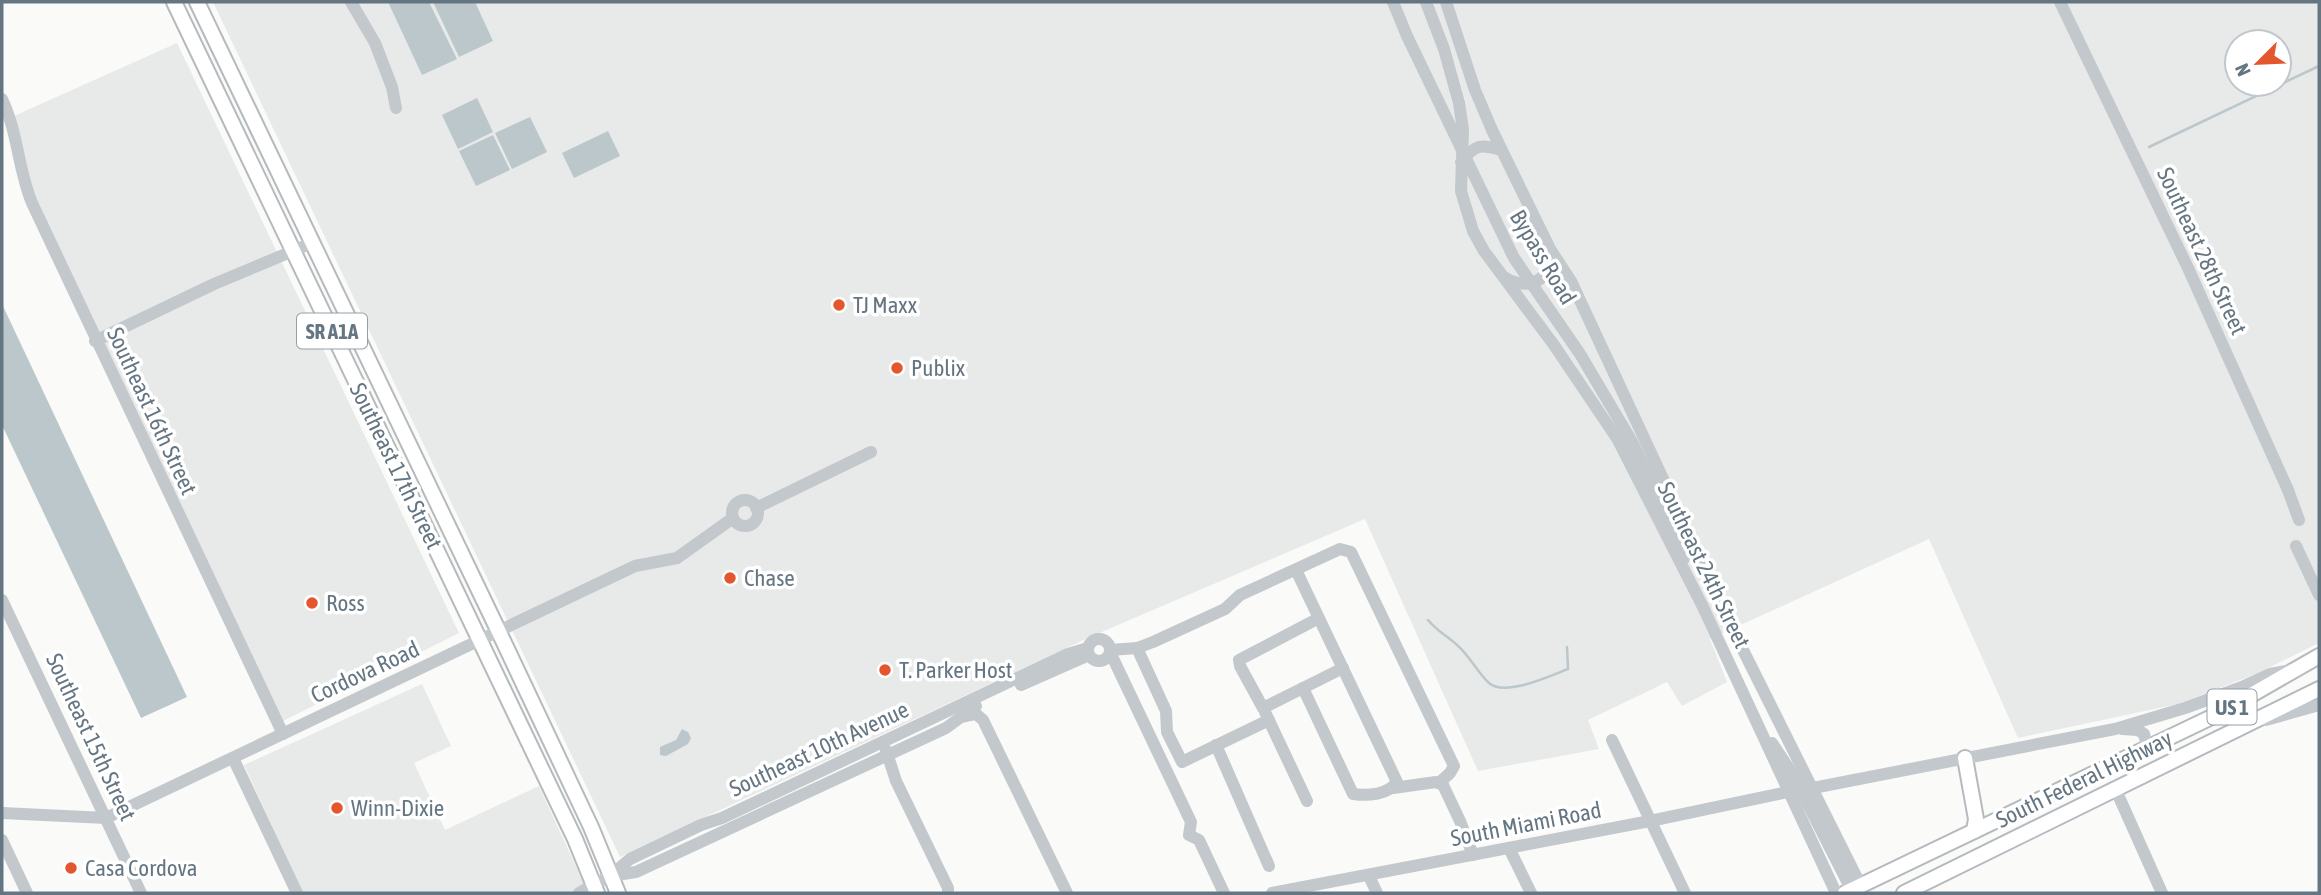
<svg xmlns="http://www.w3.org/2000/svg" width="2321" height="895" viewBox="0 0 2321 895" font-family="'Asap Condensed',sans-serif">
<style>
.built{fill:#e8e9e9;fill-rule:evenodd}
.water{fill:#bbc7cb}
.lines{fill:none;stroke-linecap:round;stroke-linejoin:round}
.stream{stroke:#bbc7cb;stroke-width:2.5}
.minor-tunnel{stroke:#d5d9db;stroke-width:12;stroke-dasharray:12 6;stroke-linecap:butt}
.major-casing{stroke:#b5babe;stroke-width:18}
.minor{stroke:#c3c8cc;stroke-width:12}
.major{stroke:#fff;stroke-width:14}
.minor-bridge{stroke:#c3c8cc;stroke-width:12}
.poi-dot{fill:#e4572e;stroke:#fff;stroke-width:2.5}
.labels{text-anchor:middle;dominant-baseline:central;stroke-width:7;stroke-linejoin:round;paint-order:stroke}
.shield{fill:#fff;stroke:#939fa8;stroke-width:2}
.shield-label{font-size:21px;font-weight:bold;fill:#657683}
.street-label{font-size:23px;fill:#657683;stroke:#fff}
.poi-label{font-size:23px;fill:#657683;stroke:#fff;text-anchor:start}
</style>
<rect width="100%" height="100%" fill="#fafaf8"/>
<g class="built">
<path d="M213,2H2319V643L2258,673L2178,704L2018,738L1929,539L1710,639L1727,682L1682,706L1667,682L1588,720L1599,749L1478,771L1365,519L1090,637L620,857ZM2237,42H2279V84H2237Z"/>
<path d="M177,43L459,633L283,721L30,187L14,116Z"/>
<path d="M422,684L451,746L414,763L445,830L539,786L588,893H303L244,765Z"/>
</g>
<g class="water">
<path d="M393,2H429L457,59L422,75L389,4Z"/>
<path d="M433,2H475L493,41L459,57Z"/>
<path d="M477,98L493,132L458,149L442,115Z"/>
<path d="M530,117L547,152L512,169L495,133Z"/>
<path d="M608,131L620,156L574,178L562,153Z"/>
<path d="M493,135L510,170L476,186L459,151Z"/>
<path d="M2,304L187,697L141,718L2,425Z"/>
<path d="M682,729L688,732L691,738L688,744L666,756L660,755V747L676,740Z"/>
</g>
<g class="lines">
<g class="stream">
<path d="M2149,147L2319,66"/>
<path d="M1428,620C1437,631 1447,636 1457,645C1470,656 1477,672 1489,683C1505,697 1550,676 1568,669L1567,647"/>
</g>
<path class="minor-tunnel" d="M1671,496L1686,527"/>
<defs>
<g id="major">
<path d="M174,2L575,839L597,893"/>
<path d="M197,2L499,632L591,827L618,893"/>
<path d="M1965,758L1976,819L1974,831"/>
<path d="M1845,893L2218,714L2319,656"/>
<path d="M1904,893L2319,689"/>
</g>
</defs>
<use href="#major" class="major-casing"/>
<g class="minor">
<path d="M351,2L375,43L392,87L396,108"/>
<path d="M1426,2L1444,49L1459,103L1463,130L1461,191L1473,231L1484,251L1554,345L1618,440L1703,607L1836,893"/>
<path d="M1446,2L1475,90L1492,130L1550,249L1571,281L1671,496"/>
<path d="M2060,2L2188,268L2288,490L2299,520"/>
<path d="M2,99C18,132 18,170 32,203L283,734"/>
<path d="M1461,162C1476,144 1480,144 1501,150"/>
<path d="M1504,277C1520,287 1538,287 1549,269L1550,250"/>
<path d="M95,341L214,284L312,243"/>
<path d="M1655,488L1686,557"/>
<circle cx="745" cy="513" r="13"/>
<path d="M756,508L871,452"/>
<path d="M1686,527L1734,632L1861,886"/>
<path d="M2296,546L2319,595"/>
<path d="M1296,570L1397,782C1388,795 1368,796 1353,794L1303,688L1263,708L1240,666L1239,660L1319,618"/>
<path d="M2,600L141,893"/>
<circle cx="1099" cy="650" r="11"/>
<path d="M1137,648L1166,711L1167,732L1182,762L1269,720"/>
<path d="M1110,650L1137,648L1153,642L1225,609L1240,595L1340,549L1351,552L1454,766L1450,773L1439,783"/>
<path d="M1110,652L1191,822L1189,835L1199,840L1224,893"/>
<path d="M1021,685L1089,655"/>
<path d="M1303,688L1343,668"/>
<path d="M1265,712L1307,801"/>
<path d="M962,717L976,714L983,720L1067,893"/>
<path d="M2266,720L2319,705"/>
<path d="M2122,729L2138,730L2144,734L2146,742L2144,751"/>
<path d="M1612,740L1685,893"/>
<path d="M1772,743L1792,773L1853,893"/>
<path d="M1216,745L1269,866"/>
<path d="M886,750L896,781L948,888V893"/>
<path d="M233,758L297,893"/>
<path d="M1393,788L1436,782L1443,785L1460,821L1473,855"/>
<path d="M1813,788L2115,729L2185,708L2242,687L2270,674L2291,670"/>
<path d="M2115,788L2162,893"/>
<path d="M2,813L106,818L635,566L677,558L733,518"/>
<path d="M2,840L27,893"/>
<path d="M1509,848L1531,893"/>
<path d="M610,876L636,872L946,728L976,706"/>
<path d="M1369,876L1377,893"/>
<path d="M579,893L610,876L630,859L701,825L722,818L1068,654L1088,648"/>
<path d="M1272,893L1650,821L1788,792"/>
</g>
<use href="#major" class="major"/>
<path class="minor-bridge" d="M1393,2L1407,36L1514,258L1580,354L1631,440L1655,488"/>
</g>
<g class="poi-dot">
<circle cx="839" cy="305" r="7"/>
<circle cx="897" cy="368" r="7"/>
<circle cx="730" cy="578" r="7"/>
<circle cx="312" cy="603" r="7"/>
<circle cx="885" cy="670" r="7"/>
<circle cx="337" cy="808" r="7"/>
<circle cx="71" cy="868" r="7"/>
</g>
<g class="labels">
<g class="shield">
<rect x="297" y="313.5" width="70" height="35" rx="5"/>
<rect x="2207.5" y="689.5" width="49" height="35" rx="5"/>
</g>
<g class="shield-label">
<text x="332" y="331">SR A1A</text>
<text x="2232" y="707">US 1</text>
</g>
<g class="street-label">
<text transform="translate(2202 251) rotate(65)">Southeast 28th Street</text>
<text transform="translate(1543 257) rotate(59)">Bypass Road</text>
<text transform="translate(152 411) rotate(65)">Southeast 16th Street</text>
<text transform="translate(396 466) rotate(64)">Southeast 17th Street</text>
<text transform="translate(1704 565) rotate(64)">Southeast 24th Street</text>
<text transform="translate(365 672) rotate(-25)">Cordova Road</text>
<text transform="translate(91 737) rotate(65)">Southeast 15th Street</text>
<text transform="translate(819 749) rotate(-25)">Southeast 10th Avenue</text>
<text transform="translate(2084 779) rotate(-26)">South Federal Highway</text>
<text transform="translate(1526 824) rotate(-11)">South Miami Road</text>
</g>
<g class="poi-label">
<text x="853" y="305">TJ Maxx</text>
<text x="911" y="368">Publix</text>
<text x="744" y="578">Chase</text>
<text x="326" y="603">Ross</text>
<text x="899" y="670">T. Parker Host</text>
<text x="351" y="808">Winn-Dixie</text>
<text x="85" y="868">Casa Cordova</text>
</g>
</g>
<rect width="2321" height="895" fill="none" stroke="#657683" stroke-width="7"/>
<g transform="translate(2258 63) rotate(246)"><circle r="33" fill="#ffffff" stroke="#c1c8cd" stroke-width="2"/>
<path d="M0-5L12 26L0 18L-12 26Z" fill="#e4572e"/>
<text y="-10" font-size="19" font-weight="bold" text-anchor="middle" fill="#657683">N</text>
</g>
</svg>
